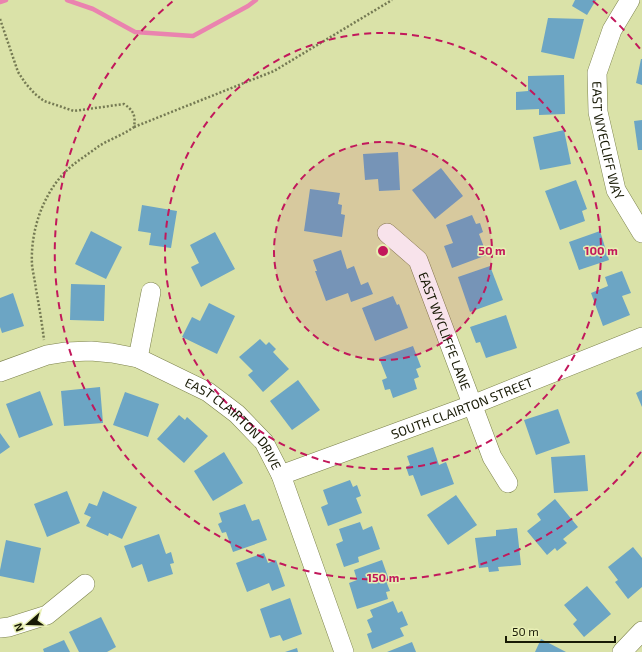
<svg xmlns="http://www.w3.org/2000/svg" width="642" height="652" viewBox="0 0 642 652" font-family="'Exo 2',sans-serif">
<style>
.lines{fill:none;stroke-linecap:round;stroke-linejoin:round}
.stream{stroke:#ea83af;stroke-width:4.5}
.building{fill:#6ca5c4}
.minor-casing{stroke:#7c824c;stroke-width:20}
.path{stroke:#757a53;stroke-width:2.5;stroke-dasharray:2 2;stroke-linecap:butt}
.minor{stroke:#fff;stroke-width:19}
.ring{fill:none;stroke:#c2185b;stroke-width:2;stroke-dasharray:7 5}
.labels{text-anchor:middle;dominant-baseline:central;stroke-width:3;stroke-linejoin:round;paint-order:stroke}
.street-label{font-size:13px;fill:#181a05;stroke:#e8efb5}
.centre{fill:#c2185b;stroke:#e8efb5;stroke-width:2}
.ring-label{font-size:12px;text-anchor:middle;font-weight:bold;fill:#c2185b;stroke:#e8efb5;stroke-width:3;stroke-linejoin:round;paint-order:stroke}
</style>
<rect width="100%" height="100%" fill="#dae2a8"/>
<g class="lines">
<g class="stream">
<path d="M67,0L93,9L135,32L193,36L248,6L256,0"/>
<path d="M0,2L6,0"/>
</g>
</g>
<g class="building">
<path d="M575,0H596L587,15L572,6Z"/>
<path d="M548,18L584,19L574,59L541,52Z"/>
<path d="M641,59H642V85L636,83Z"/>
<path d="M564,75L565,114L539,115V109L516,110V92L528,91V76Z"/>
<path d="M642,120V150H638L634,121Z"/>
<path d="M564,130L571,164L540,170L533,137Z"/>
<path d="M398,152L400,190L379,191L378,179L365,180L363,154Z"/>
<path d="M441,168L463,196L435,219L412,190Z"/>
<path d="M576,180L587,209L582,211L585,221L560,230L545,191Z"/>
<path d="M310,189L340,193L338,204L342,205L341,214L345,215L342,237L304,231Z"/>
<path d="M142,205L177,211L171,248L149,245L151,233L138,231Z"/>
<path d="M472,215L476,224L480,223L483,232L479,234L487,255L452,268L444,246L453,243L446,225Z"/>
<path d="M91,231L122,247L106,279L75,264Z"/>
<path d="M600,231L609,260L579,270L569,242Z"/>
<path d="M215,232L235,269L201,287L191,267L199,263L190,245Z"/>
<path d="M341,250L347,269L354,266L361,285L368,282L373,294L351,302L348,293L326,301L315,271H317L313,260Z"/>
<path d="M490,266L503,300L470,312L458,277Z"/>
<path d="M622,271L631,293L622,296L630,315L603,326L591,293L608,286L605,277Z"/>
<path d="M71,284L105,285L104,321L70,320Z"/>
<path d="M13,293L24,326L2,333L0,327V298Z"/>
<path d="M393,296L397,305L399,304L408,328L375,341L362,308Z"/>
<path d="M209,303L235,316L217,354L182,337L192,317L200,321Z"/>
<path d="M506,315L517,348L486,358L480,342L476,343L470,327Z"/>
<path d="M260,339L266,345L269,342L276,349L273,352L289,369L263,392L248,375L253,371L239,357Z"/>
<path d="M413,346L421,367L416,369L419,377L414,379L417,389L393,398L390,389L385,390L382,380L387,378L379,358Z"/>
<path d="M298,380L320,410L292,430L270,401Z"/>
<path d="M100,387L103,423L64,426L61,391Z"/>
<path d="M642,390V407L636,393Z"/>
<path d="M40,391L53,425L19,438L6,404Z"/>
<path d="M125,392L159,404L148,437L113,425Z"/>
<path d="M558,409L570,443L536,455L524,420Z"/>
<path d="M179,415L185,420L187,417L208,436L184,463L157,439Z"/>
<path d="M0,433L10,447L0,454Z"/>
<path d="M433,447L439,465L446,462L454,484L421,496L413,475L409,476L406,467L410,465L407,456Z"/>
<path d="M224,452L243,483L213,501L194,471Z"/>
<path d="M585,455L588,491L554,493L551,457Z"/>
<path d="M350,480L353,487L357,485L361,496L356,498L362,513L328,526L321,507L328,504L323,490Z"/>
<path d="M67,491L80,523L47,537L34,504Z"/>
<path d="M103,491L137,507L122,539L109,533L108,536L86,526L91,517L84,514L89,503L97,506Z"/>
<path d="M456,495L477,525L448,545L427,515Z"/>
<path d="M555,499L578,527L563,539L567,543L557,551L555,548L547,555L527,531L541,520L537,514Z"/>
<path d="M245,504L252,521L259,519L267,540L233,552L226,532L222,533L218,524L222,522L219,513Z"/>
<path d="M360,522L363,530L372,526L380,549L358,557L359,562L344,567L336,544L343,541L339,529Z"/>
<path d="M517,528L521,565L498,567L499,571L489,572L488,567L479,568L475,538L496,536V530Z"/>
<path d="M159,534L166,554L171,552L174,563L170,564L173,574L148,582L142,564L132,568L124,546Z"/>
<path d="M6,540L41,548L34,583L0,576V570Z"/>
<path d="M633,547L642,558V587L628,599L615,582L618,580L608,567Z"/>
<path d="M264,553L268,563L276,560L285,586L272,591L269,583L247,592L236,563Z"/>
<path d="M382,560L389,580L386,581L390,591L386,592L388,599L357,609L349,583L357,580L354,570Z"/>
<path d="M587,586L611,614L584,637L573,624L577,620L564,605Z"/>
<path d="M290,598L302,634L283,641L280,635L270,638L260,609Z"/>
<path d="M393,601L398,613L402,611L408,625L400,628L404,636L372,649L367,634L372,632L367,620L373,617L370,610Z"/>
<path d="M101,617L116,647L107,652H79L69,632Z"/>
<path d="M541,639L566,652H535Z"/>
<path d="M64,640L70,652H44L43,649Z"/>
<path d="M412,642L416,652H387Z"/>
<path d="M297,648L298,652H285Z"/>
</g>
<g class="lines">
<defs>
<g id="minor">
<path id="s1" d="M630,0L612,30L597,73L598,112L616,190L642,233"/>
<path id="s2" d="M387,233L418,260L492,457L508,483"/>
<path d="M138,358L151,292"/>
<path id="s3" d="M0,372L47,355L66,352L91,351L112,353L138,358L208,392L237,414L264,442L281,475L344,652"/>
<path id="s4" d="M281,475L472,405L642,337"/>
<path d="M0,628L9,627L47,615L85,584"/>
<path d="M622,652L642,631"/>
</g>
</defs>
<use href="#minor" class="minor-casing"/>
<g class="path">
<path d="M0,19L18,72L26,84L35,94L44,101L74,111L124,104C133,110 136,115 134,127C123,135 110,139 99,146C91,152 82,158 74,164C45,187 30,228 32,265C33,273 35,281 36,289C39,306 42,323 44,340"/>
<path d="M134,127L274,71L392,0"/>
</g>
<use href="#minor" class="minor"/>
</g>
<circle cx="383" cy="251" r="109" fill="#c2185b" fill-opacity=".12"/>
<g class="ring">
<circle cx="383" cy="251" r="109"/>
<circle cx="383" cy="251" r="218"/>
<path d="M641 452A327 327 0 1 1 173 1M593 1A327 327 0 0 1 641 50"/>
</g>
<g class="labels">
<g class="street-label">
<text stroke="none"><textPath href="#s1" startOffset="149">EAST WYECLIFF WAY</textPath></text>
<text stroke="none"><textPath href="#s2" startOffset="117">EAST WYCLIFFE LANE</textPath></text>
<text stroke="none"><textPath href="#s4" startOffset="193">SOUTH CLAIRTON STREET</textPath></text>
<text stroke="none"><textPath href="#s3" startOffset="260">EAST CLAIRTON DRIVE</textPath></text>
</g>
</g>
<circle cx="383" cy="251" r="6" class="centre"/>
<g class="ring-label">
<text x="492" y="255">50 m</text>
<text x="601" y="255">100 m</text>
<text x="383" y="582">150 m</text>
</g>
<g transform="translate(28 624) rotate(250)" stroke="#e8efb5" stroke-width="3" paint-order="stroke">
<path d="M0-3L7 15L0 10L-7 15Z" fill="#181a05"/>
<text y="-6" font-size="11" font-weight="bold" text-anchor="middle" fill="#181a05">N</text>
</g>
<path d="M506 636v6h109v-6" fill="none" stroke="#181a05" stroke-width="2"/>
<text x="512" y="636" font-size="12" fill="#181a05" stroke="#e8efb5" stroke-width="3" paint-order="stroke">50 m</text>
</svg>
